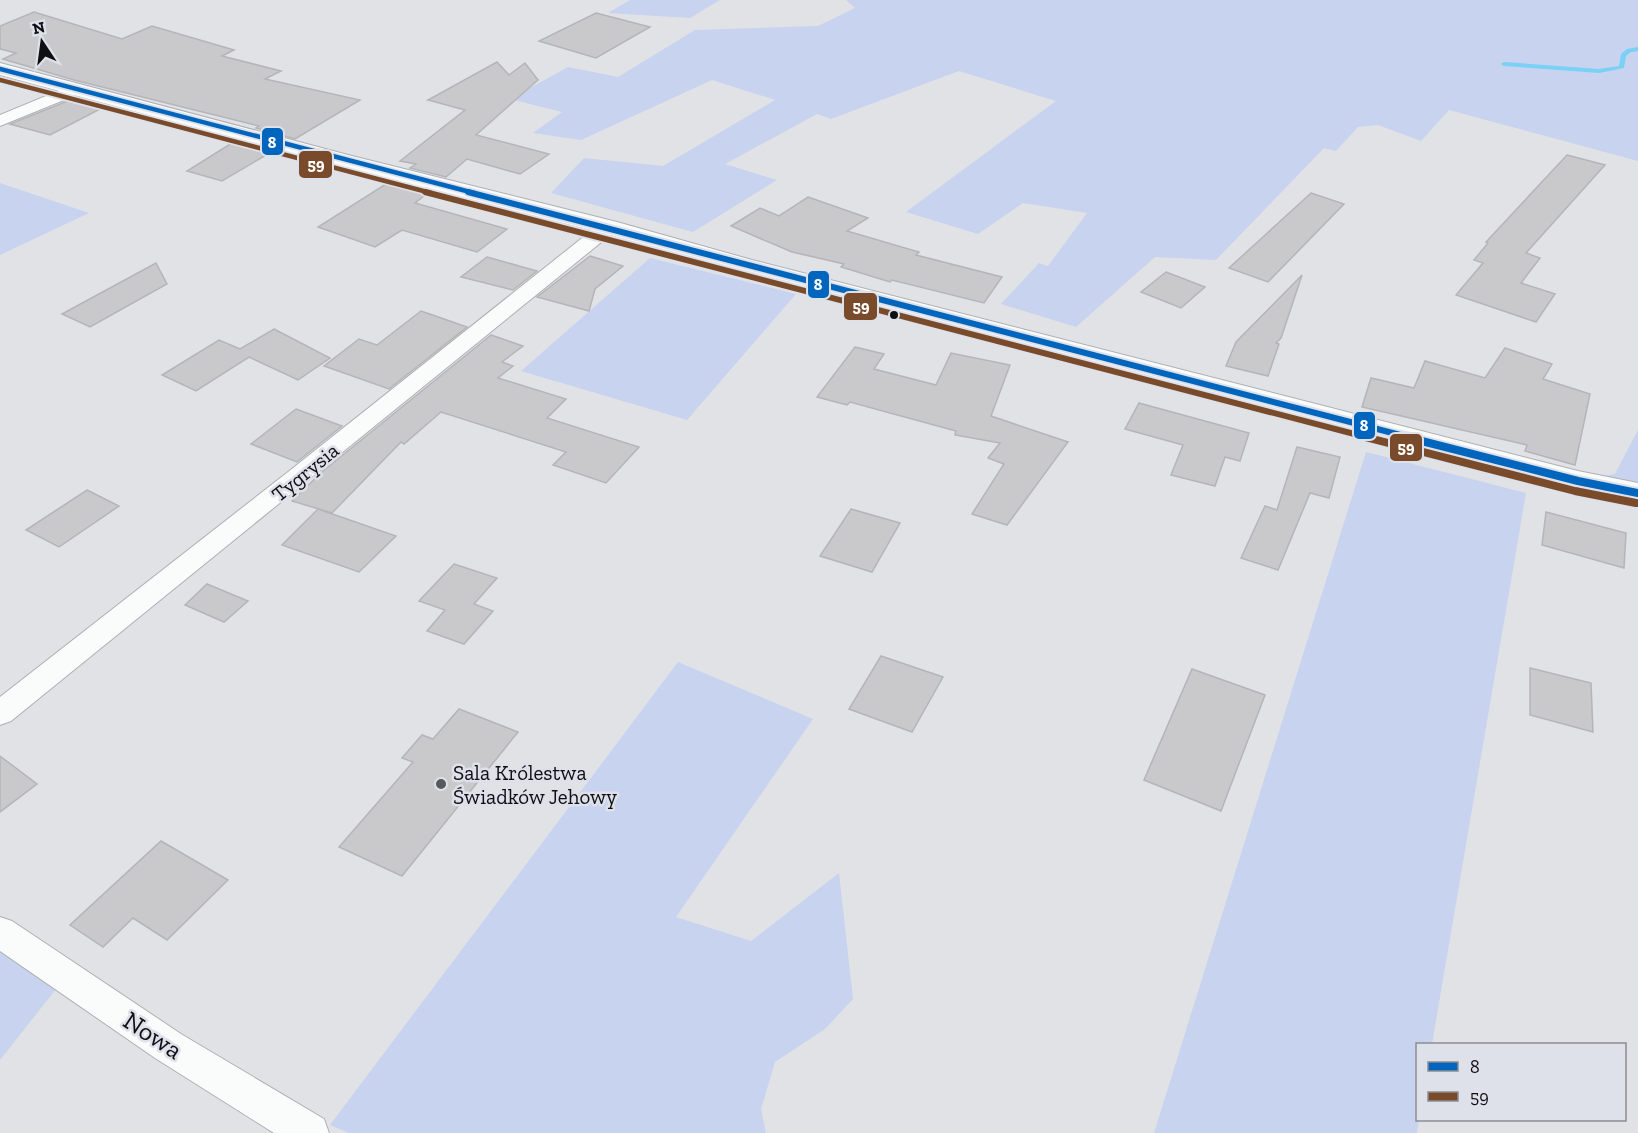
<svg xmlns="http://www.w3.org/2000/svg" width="1638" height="1133" viewBox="0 0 1638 1133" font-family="'Zilla Slab',serif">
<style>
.green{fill:#c8d3ef}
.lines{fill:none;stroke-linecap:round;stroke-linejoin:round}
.stream{fill:#7ad0f5;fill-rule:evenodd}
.building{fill:#c9c9cc;stroke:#b5b5b8;stroke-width:1.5}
.minor-casing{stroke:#aeafb2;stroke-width:2}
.tertiary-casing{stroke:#aeafb2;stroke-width:2}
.minor{fill:#fafbfb;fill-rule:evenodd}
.tertiary{fill:#fafbfb;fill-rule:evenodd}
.bus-1-far2-casing{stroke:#dee1e9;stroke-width:8}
.bus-1-far1-casing{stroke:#dee1e9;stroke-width:10}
.bus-1-casing{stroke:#dee1e9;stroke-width:12}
.bus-2-far2-casing{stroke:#dee1e9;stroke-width:8}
.bus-2-far1-casing{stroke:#dee1e9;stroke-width:10}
.bus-2-casing{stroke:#dee1e9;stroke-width:12}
.bus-1-far2{stroke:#0065bd;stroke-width:4.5}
.bus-1-far1{stroke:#0065bd;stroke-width:6}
.bus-1{stroke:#0065bd;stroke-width:8}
.bus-2-far2{stroke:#7a4b2a;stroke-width:4.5}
.bus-2-far1{stroke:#7a4b2a;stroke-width:6}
.bus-2{stroke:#7a4b2a;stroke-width:8}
.bus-dot{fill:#0e0f12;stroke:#dee1e9;stroke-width:2}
.poi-dot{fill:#58595c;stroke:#dee1e9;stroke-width:2}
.labels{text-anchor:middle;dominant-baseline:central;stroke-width:5;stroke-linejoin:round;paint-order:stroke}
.street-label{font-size:21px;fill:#0e0f12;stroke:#dee1e9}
.poi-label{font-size:21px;fill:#0e0f12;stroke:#dee1e9;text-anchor:start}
.near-street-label{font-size:26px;fill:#0e0f12;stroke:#dee1e9}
.line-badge{stroke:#dee1e9;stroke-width:2}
.badge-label{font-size:16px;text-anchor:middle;font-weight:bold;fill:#fff}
</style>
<rect width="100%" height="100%" fill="#e1e2e6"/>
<g class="green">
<path d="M630,0H720L690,18L608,13Z"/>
<path d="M846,0H1638V161L1449,110L1421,141L1378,125L1358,127L1336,151L1324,148L1216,260L1155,257L1076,327L1001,304L1039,263L1048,266L1087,213L1023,203L978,234L906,212L1056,101L959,71L831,119L817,114L725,164L777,180L693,232L551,193L584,158L663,166L775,100L712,80L581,140L533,133L562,112L510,99L568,67L618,77L695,30L818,26L855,8Z"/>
<path d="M0,183L89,213L0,255Z"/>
<path d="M650,258L796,294L687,420L521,371Z"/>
<path d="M1638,430V493L1578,481L1615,474Z"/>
<path d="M1366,452L1526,493L1432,1044H1418L1419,1120L1417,1133H1154Z"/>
<path d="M678,662L813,719L676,917L751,941L839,873L853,999L825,1029L775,1062L761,1109L766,1133H349L330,1125Z"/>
<path d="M0,950L56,989L0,1060Z"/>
</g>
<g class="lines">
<path class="stream" d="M1638,47V51L1631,52L1626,56L1624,68L1599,73L1504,66L1501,64L1504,62L1599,69L1619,66L1621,54L1627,49Z"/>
</g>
<g class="building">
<path d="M34,12L122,39L152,26L234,50L222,56L281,71L265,79L360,100L295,139L256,128L259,126L74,80L3,59L16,53L0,49V26Z"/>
<path d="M596,13L650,27L596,58L539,41Z"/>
<path d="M497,62L509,75L525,63L538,80L476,135L549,154L520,174L467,159L446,177L410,168L416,164L400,161L465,110L428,100Z"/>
<path d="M75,98L106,106L50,135L10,124Z"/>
<path d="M235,141L273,151L222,181L187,171Z"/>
<path d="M1567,155L1605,165L1526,253L1540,258L1521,283L1555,294L1536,322L1456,295L1483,263L1474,260L1488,243L1486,242Z"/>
<path d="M389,182L429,192L415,203L507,229L477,252L402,230L375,247L318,227Z"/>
<path d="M1311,193L1344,204L1268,282L1229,268Z"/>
<path d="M808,197L868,218L847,231L919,252L916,255L1002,277L984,303L892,280L890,282L841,267L844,264L792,252L731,226L760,208L779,216Z"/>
<path d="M590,256L623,266L595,289L589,311L537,297Z"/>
<path d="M487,257L537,271L513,290L461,277Z"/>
<path d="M156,263L167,284L90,327L62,314Z"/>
<path d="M1166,272L1205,287L1181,308L1141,292Z"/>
<path d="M1302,275L1281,338L1276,343L1279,344L1268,376L1226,366L1236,342Z"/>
<path d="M421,311L467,327L389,389L324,366L359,339L377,345Z"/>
<path d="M274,329L330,358L298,380L249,357L196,391L162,375L219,340L240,349Z"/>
<path d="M491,335L523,346L502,362L513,366L498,378L566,399L547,418L639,447L606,483L553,465L566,452L441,412L404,444L401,442L332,513L292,501L323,471Z"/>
<path d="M855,347L884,354L874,369L936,385L951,353L1010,365L991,416L1068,442L1007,525L972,514L1004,464L988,458L1000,443L955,435L956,431L850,402L847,405L817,397Z"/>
<path d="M1505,348L1552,364L1543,379L1590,394L1575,465L1525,451L1527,445L1362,407L1371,378L1414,388L1425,361L1485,378Z"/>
<path d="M1139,403L1249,433L1240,461L1225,457L1215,486L1171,475L1183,445L1125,429Z"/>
<path d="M296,409L342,426L297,462L251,444Z"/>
<path d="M1297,447L1340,457L1329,498L1310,493L1278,570L1241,558L1265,506L1277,510Z"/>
<path d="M87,490L119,506L59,547L26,530Z"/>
<path d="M318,509L396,536L359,572L282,545Z"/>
<path d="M851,509L900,523L872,572L820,556Z"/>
<path d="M1546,512L1626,533L1624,568L1542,545Z"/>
<path d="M454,564L497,578L474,604L493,611L464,644L427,631L445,610L419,601Z"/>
<path d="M207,584L248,601L224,622L185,605Z"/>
<path d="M881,656L943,677L912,732L849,709Z"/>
<path d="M1530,668L1591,683L1593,732L1530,715Z"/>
<path d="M1192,669L1265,695L1221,811L1144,780Z"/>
<path d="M459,709L518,732L402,876L339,847L413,762L402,758L422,735L433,739Z"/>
<path d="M0,756L37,784L0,812Z"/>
<path d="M161,841L228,880L167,940L133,918L103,947L70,925Z"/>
</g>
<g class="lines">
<defs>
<g id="minor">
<path d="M75,84L81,85L84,89L81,93L0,126V115Z"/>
<path d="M608,221L615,223L618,227L615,231L11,721L0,725V697L288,472L601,223Z"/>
<path d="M0,917L12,921L181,1034L324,1119L329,1133H274L155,1058L0,951Z"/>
</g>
<path id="tertiary" d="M0,63L352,156L617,222L752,260L1578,471L1638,483V503L1578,491L734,270L599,232L336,166L0,75Z"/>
</defs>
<use href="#minor" class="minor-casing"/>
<use href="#tertiary" class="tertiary-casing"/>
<use href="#minor" class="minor"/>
<use href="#tertiary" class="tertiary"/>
<defs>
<path id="bus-1-far2" d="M0,69L474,193"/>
<path id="bus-1-far1" d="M468,192L1408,437"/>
<path id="bus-1" d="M1402,436L1578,481L1638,493"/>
<path id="bus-2-far2" d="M0,80L431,193"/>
<path id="bus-2-far1" d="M425,192L1366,437"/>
<path id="bus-2" d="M1361,436L1575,491L1636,503"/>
</defs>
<use href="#bus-1-far2" class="bus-1-far2-casing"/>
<use href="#bus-1-far1" class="bus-1-far1-casing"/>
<use href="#bus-1" class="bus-1-casing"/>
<use href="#bus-2-far2" class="bus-2-far2-casing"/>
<use href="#bus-2-far1" class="bus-2-far1-casing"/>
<use href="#bus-2" class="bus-2-casing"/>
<use href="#bus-1-far2" class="bus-1-far2"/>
<use href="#bus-1-far1" class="bus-1-far1"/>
<use href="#bus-1" class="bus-1"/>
<use href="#bus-2-far2" class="bus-2-far2"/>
<use href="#bus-2-far1" class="bus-2-far1"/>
<use href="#bus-2" class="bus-2"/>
</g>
<circle class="bus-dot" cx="894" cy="315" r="5"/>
<circle class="poi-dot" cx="441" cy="784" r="6"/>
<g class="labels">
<g class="street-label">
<text transform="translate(305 472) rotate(-39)">Tygrysia</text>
</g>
<g class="poi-label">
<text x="453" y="772">Sala Królestwa<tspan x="453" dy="24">Świadków Jehowy</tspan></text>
</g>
<g class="near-street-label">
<text transform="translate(153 1035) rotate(33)">Nowa</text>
</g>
</g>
<g class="line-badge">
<rect x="261" y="127" width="23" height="29" rx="6" fill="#0065bd"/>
<rect x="298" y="150" width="35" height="29" rx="6" fill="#7a4b2a"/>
<rect x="807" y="270" width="23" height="29" rx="6" fill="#0065bd"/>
<rect x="843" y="292" width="35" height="29" rx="6" fill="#7a4b2a"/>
<rect x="1353" y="411" width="23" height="29" rx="6" fill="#0065bd"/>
<rect x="1389" y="433" width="34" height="29" rx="6" fill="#7a4b2a"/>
</g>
<g class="badge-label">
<text x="272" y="148">8</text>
<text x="316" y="170">59</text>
<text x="818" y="290">8</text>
<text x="861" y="312">59</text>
<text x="1364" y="431">8</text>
<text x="1406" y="453">59</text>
</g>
<rect x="1416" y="1043" width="210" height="78" fill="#dee1e9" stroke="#8b8d93" stroke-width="1.5"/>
<rect x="1428" y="1062" width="30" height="9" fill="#0065bd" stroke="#8b8d93" stroke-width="1.5"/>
<text x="1470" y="1073" font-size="18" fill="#0e0f12">8</text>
<rect x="1428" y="1092" width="30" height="9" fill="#7a4b2a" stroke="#8b8d93" stroke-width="1.5"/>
<text x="1470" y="1103" font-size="18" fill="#0e0f12">59</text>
<g transform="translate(42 42) rotate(347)" stroke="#dee1e9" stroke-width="4.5" paint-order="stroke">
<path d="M0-4.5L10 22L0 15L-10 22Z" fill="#0e0f12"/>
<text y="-9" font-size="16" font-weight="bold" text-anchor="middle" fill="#0e0f12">N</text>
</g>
</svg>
